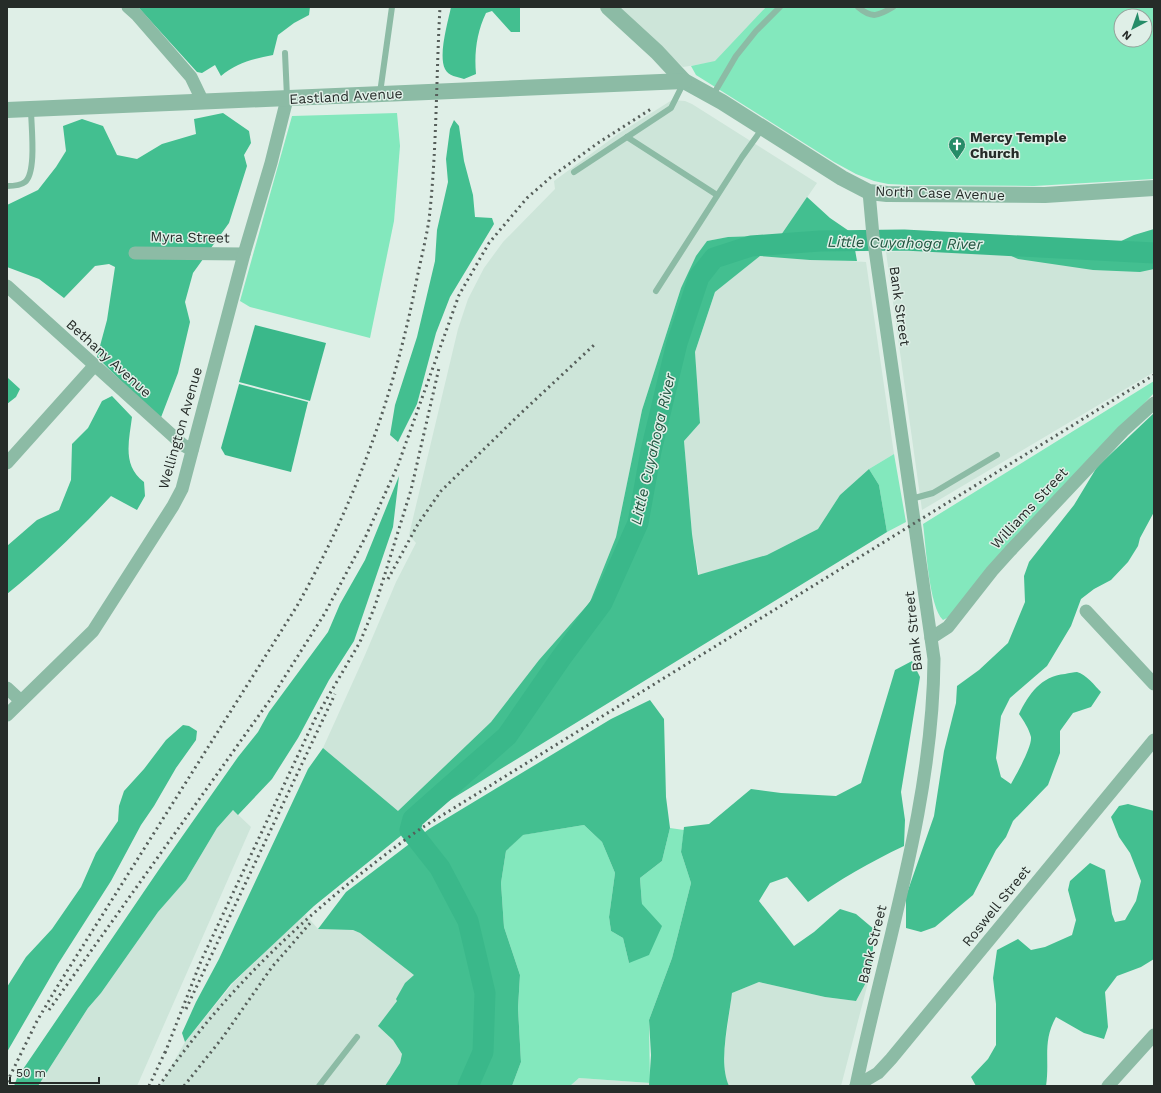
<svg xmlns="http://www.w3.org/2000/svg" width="1161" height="1093" viewBox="0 0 1161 1093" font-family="'Work Sans',sans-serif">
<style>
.built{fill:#cde5d9}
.green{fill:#83e8bd;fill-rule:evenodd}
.forest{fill:#43bf90}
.water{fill:#3ab88a}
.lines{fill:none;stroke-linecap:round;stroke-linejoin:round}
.river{stroke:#3ab88a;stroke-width:21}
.service{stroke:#8cbba5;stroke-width:6}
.minor{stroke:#8cbba5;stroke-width:13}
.tertiary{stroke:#8cbba5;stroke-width:16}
.rail{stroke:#565e5a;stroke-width:3;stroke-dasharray:2 4;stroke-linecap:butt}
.labels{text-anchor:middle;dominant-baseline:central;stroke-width:3;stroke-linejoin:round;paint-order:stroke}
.street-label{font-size:14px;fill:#262c29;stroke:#dfefe7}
.poi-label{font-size:14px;font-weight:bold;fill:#262c29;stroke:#dfefe7;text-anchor:start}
.water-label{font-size:15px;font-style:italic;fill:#235440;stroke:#dfefe7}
</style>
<rect width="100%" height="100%" fill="#dfefe7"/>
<g class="built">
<path d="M618,7H766L715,62L683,67Z"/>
<path d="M672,100L685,101L692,104L817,183L781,235L729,237L707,241L681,288L642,410L616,537L590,602L539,660L491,722L398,812L323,748L365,655L396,582L416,543L409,535L458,329L468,299L484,268L503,242L555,189L554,181L618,134Z"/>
<path d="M969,249L1154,260V372L922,510L886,252Z"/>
<path d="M760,256L866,262L894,454L869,469L840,495L818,529L767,555L699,575L692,534L684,441L700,423L695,352L715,292Z"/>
<path d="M233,810L251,827L137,1086H38L88,1008L101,993L158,912L186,880L217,828Z"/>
<path d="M305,914L318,929L353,930L360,933L415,975L405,983L397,1001L379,1026L393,1040L402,1054L400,1063L385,1086H160L185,1042L234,982Z"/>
<path d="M870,975L841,1086H729L725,1078V1044L732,993L759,982L825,997L856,1001Z"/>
<path d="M579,1078L650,1083L649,1086H570Z"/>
</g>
<g class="green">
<path d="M766,7H1154V179L1034,186L909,185L888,184L874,181L856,174L834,162L696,75L691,66L715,61ZM1121,16H1145V40H1121Z"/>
<path d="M397,113L400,146L394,221L370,338L250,307L240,301L292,116Z"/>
<path d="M1154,381V393L1024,531L949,617L943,620C929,607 926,546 923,524Z"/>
<path d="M894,454L906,522L887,532L879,485L869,469Z"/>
<path d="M584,825L602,842L615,873L609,917L611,931L623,938L629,963L642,904L640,878L662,861L670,828L684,830L681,852L691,883L672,958L649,1020L650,1083L579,1078L570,1086H512L521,1062L518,1008L520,975L504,927L501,883L506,851L522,835Z"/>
</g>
<g class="forest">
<path d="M138,7H310L309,15L294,23L278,35L273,55C253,59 236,63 221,76L215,65L202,73L197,72Z"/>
<path d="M451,7H520V32H511L492,11L486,13C477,32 474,52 476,74L464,79C458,77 448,76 445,69C438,55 448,22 451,7Z"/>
<path d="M223,113L249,131L251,143L244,155L247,166L229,223L193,273L185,302L190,322L178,373L160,420L97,357L107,320L115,267L109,264L95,266L64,298L39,279L7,267V205L38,190L56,167L66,151L63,126L82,119L103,126L117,155L137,159L162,144L196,134L194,119Z"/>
<path d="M454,120L459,126L464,161L473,195L475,217L492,218L494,224L450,297L436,333L417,404L398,442L390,435L395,405L417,337L435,261L437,230L448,182L446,159L450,129Z"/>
<path d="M807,197L830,218L849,231L854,244L857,261L810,260L760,256L715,292L695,352L700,423L684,441L692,534L698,575L767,555L818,529L840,495L869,469L879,485L887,532L429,813L314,906L231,984L185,1042L182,1033L196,1002L219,959L308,769L323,748L398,811L491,722L539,660L590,602L616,537L642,410L681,288L696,256L707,241L728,237L781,235Z"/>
<path d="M1154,229V269L1140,272L1093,270L1018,259L1007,254L1002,248L1006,243L1039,245L1117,243L1134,235Z"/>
<path d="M7,374L8,378L20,389L16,397L7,404Z"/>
<path d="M112,396L132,417C129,441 122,466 144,482L145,496L137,510L111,496C78,531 44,564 7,594V546L37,520L59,510L71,480L72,444L88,428L102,401Z"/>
<path d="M1154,413V512L1140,538L1138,546L1128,562L1111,580L1094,589L1081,599L1071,626L1047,666L1010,698L1001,716L996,758L1001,777L1011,784C1016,775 1032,747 1031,737C1029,729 1024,721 1019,714C1029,694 1041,676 1065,674C1069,673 1074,672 1077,672C1086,674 1095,686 1101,692L1091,707L1073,713L1060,731V753L1048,785L1013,821L1006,837L996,850L973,895L935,927L921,932L906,928V896L934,816L944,751L956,703L957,686L979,670L1008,643L1025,602L1024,576L1029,562L1074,505L1097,467Z"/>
<path d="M399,476L393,527L354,641L329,680L298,738L272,779L238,815L233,810L217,828L186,880L158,912L101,993L88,1008L38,1086H14L17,1078L160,868L238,757L258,732L269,712L328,632L340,604L365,560Z"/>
<path d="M912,661L920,677L901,792L905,820L904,846C870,862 839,880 808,902L787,877L770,883L759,901L794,946L814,932L840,909L856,914L875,930L870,975L856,1001L825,997L759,982L732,993C729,1019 718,1063 729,1086H649L651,1055L649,1020L672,958L691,883L681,852L684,827L709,824L751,789L781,793L836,796L861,783L895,670Z"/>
<path d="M650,700L664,719L666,797L670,828L662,861L640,878L642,904L662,926L649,955L629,963L623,938L611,931L609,917L615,873L602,842L584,825L523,835L506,851L501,883L504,927L520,975L518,1008L521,1062L512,1086H385L400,1063L402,1054L393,1040L378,1026L397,1001L396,999L405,983L414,975L360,933L353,930L318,929L346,892L429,829L611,719Z"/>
<path d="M183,725L189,726L197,731L196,740L176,768L154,806L141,825L111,881L58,964L7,1052V987L26,957L52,929L81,887L96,853L118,821L119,806L124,791L144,769L166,740Z"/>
<path d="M1128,804L1154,811V959L1141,967L1117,976L1105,992L1108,1027L1104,1039L1084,1033L1056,1017C1042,1042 1050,1060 1046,1086H976L971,1077L988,1059L996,1045V1004L993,978L997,950L1018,939L1031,950L1045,947L1072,935L1076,920L1068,890L1070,881L1090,863L1105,870L1112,914L1115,922L1125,920L1136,901L1141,881L1130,853L1119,837L1111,817L1119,806Z"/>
</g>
<g class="water">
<path d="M255,325L326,343L310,401L239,382Z"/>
<path d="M239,384L308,402L291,472L225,455L221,448Z"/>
</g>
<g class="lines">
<path class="river" d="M468,1086L483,1052L485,993L468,921L440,868L410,830L413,819L507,736L561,658L602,603L638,523L651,451L677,343L699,277L714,258L751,246L820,241L904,240L1154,253"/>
<g class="service">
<path d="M858,7C872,19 878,16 893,7"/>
<path d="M285,53L287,97"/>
<path d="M380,93L392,7"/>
<path d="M713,95L736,56L756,31L780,7"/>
<path d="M627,137L717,195"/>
<path d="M574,172L671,108L684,82"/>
<path d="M7,186C13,186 20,186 25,182C37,172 31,125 31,109"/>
<path d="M656,291L742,157L762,129"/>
<path d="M911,499L933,493L997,455"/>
<path d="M319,1086L357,1037"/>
</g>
<g class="minor">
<path d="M128,7L137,15L191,77L203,102"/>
<path d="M135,253L244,254"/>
<path d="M7,286L183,445L192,450"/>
<path d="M7,463L94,366"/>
<path d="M1086,611L1154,684"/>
<path d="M931,638L948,627L992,571L1010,551L1123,431L1154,403"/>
<path d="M7,688L21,701"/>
<path d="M7,715L93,631L173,506L182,489L244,254L271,163L287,99"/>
<path d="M856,1086C885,945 933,805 934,659L873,236L869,192"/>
<path d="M856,1086L878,1073L891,1059L1154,740"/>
<path d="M1108,1086L1154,1035"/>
</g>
<g class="tertiary">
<path d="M608,7L657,52L684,81L722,102L842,178L869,192L887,194L1045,195L1154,188"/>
<path d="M7,110L684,81"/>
</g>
<g class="rail">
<path d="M388,579L418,524L441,491L520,414L594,345"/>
<path d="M186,1009L335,694"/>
<path d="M49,1010L272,697L325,613L365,538L398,465L459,295L489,243L527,198L551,177L598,143L651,109"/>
<path d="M165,1053L201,961L315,719L360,642L375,606L411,490L439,368"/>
<path d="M7,1082L37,1021L57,987L297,606C355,503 395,394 417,278C421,259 426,239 429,220C437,149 436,78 440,7"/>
<path d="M149,1086L167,1048"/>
<path d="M159,1086C228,984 321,900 420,829L1154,375"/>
<path d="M184,1086L223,1037L272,967L312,921"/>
</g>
</g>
<defs>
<symbol id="church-pin" viewBox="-11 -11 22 30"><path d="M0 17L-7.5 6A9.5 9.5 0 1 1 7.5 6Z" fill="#268c68" stroke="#dfefe7"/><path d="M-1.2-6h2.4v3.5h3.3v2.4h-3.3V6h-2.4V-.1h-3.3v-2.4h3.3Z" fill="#fff"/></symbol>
</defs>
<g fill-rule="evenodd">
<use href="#church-pin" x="947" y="135" width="20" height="27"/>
</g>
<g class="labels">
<g class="street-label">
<text transform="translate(346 96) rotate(-3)">Eastland Avenue</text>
<text transform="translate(940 193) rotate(2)">North Case Avenue</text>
<text transform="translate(190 237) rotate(1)">Myra Street</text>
<text transform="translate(900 306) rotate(82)">Bank Street</text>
<text transform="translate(109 358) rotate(42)">Bethany Avenue</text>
<text transform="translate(180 428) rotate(-74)">Wellington Avenue</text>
<text transform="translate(1029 508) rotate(-47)">Williams Street</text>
<text transform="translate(913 631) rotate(-96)">Bank Street</text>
<text transform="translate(996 906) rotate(-51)">Roswell Street</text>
<text transform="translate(872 944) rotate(-76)">Bank Street</text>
</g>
<g class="poi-label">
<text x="970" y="137">Mercy Temple<tspan x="970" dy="16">Church</tspan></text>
</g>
<g class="water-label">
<text transform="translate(905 243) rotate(1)">Little Cuyahoga River</text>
<text transform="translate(653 449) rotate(-77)">Little Cuyahoga River</text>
</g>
</g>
<rect width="1161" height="1093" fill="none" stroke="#262c29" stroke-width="16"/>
<g transform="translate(1133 28) rotate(221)"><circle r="19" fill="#dfefe7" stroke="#95a19b"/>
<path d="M0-3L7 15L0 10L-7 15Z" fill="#268c68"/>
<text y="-6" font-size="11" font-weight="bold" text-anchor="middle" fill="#262c29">N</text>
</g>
<path d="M10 1077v6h89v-6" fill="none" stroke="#262c29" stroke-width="2"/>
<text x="16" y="1077" font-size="12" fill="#262c29" stroke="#dfefe7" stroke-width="3" paint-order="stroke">50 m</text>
</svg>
